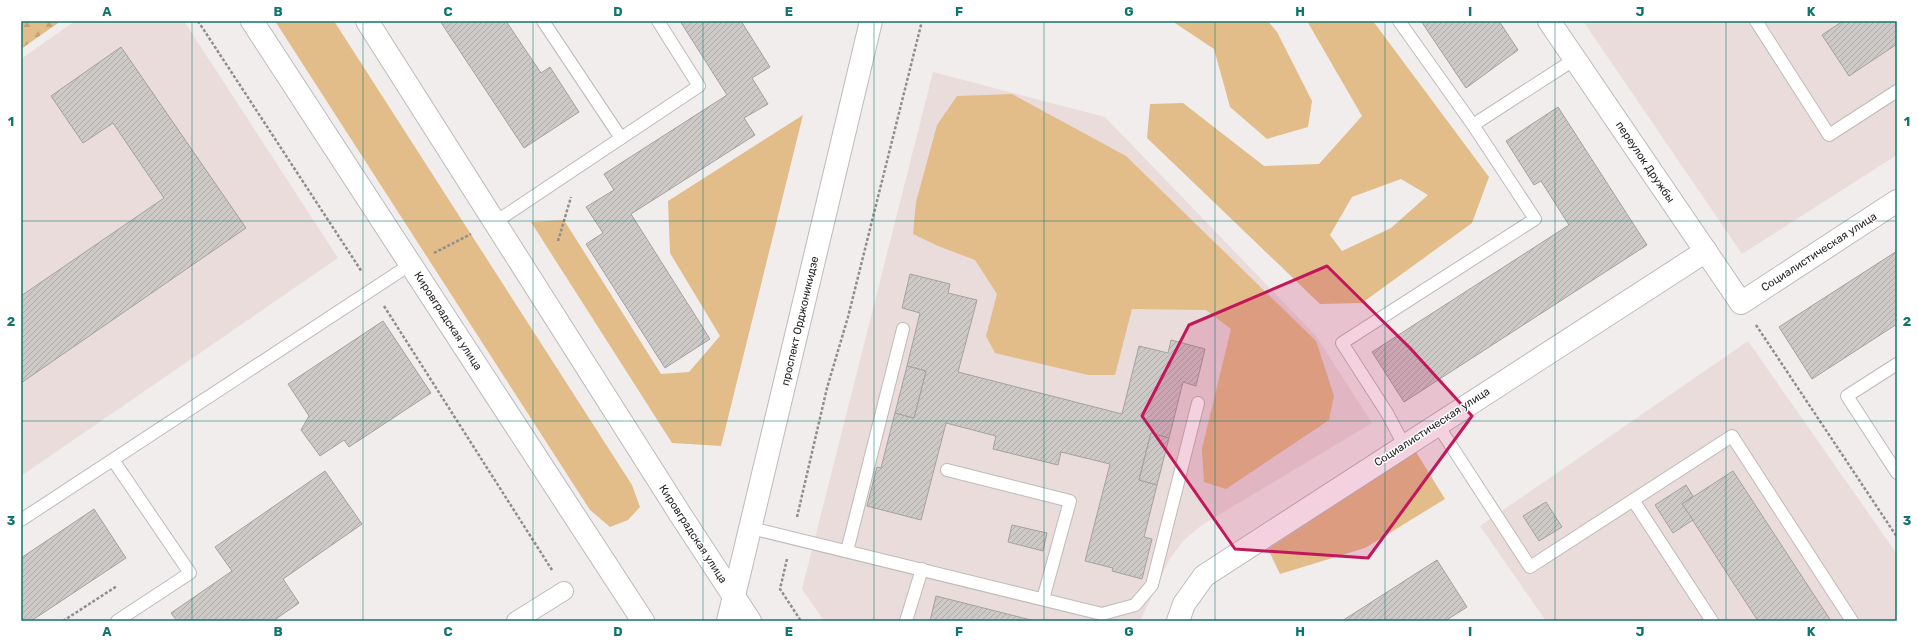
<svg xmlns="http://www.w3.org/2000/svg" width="1918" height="642" viewBox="0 0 1918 642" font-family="Rubik,sans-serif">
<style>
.built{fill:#e9dcdb}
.green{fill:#e2bd89;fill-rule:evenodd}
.forest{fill:url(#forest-firs)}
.building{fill:url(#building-hatch);stroke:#a5a1a0}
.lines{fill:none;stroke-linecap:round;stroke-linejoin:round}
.service-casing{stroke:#bfbaba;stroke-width:14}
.pedestrian-casing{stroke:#bfbaba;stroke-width:20}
.minor-casing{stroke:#bfbaba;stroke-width:24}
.tertiary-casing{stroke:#bfbaba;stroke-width:24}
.secondary-casing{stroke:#bfbaba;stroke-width:24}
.path{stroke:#908d8d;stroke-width:2.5;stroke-dasharray:3 2;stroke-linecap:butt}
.service{stroke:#fff;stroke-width:12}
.pedestrian{stroke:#fff;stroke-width:18}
.minor{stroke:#fff;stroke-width:22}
.tertiary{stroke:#fff;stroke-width:22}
.secondary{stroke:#fff;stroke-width:22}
.marked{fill:#c2185b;fill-opacity:0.2;stroke:#c2185b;stroke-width:3;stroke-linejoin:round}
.grid{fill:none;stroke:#0f766e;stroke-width:1;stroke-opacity:0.55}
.labels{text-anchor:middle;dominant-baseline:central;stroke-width:3;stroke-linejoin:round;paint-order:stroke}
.street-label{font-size:11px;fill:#211f1f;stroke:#fff}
.neatline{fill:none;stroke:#0f766e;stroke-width:1.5}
.grid-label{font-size:13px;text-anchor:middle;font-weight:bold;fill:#0f766e}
</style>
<defs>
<pattern id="forest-firs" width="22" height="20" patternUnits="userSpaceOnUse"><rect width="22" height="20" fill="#e2bd89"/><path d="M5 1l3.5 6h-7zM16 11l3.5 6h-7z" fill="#c2a276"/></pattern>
<pattern id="building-hatch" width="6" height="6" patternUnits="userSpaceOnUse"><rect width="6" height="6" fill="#cdc9c7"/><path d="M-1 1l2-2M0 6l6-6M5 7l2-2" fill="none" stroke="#b0acaa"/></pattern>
</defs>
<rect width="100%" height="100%" fill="#f2eded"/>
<g class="built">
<path d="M75,21H184L338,258L21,476V59Z"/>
<path d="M1583,21H1897V155L1742,254Z"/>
<path d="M933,72L1105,117L1316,336L1372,423L1202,525L1183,541L1169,560L1140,621H824L802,589Z"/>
<path d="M1748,341L1897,554V621H1546L1480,526Z"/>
</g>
<g class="green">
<path d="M275,21H334L632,485L640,507L628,520L610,527L590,510Z"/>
<path d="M1172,21H1268L1277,32L1312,101L1308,127L1267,139L1230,107L1214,49Z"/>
<path d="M1307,21H1373L1489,177L1472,223L1362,303L1320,304L1147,138L1150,104L1183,103L1264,166L1319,164L1362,116ZM1401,179L1428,195L1391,228L1342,251L1330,235L1352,197Z"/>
<path d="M1012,94L1126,156L1316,341L1334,396L1329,420L1226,489L1204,482L1202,449L1231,329L1206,310L1132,309L1115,375H1088L995,353L986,336L997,294L975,260L938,246L913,234L916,202L937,125L957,96Z"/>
<path d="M803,115L721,446L672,443L531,222L564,220L661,374L689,372L720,336L670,253L668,201Z"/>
<path d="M1416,452L1445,499L1365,548L1280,574L1268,549Z"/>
</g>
<path class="forest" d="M21,21H61L21,49Z"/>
<g class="building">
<path d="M440,21H506L541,73L550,67L579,112L524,148Z"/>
<path d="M680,21H741L770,67L752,78L768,104L744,118L755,135L631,214L710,339L665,368L586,244L603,233L586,207L614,190L604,174L727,95Z"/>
<path d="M1421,21H1499L1518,50L1466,88Z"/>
<path d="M1843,21H1897V44L1849,76L1822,35Z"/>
<path d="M121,47L246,228L21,383V296L164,198L113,123L83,143L51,96Z"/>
<path d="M1558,107L1647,245L1404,402L1372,352L1569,225L1541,181L1534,185L1506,141Z"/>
<path d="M1897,251V324L1812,379L1779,327Z"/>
<path d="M910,274L950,284L948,293L977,300L958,372L1122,414L1139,346L1168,353L1171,340L1205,349L1196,386L1183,382L1169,438L1151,433L1139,480L1157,485L1144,537L1152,539L1142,579L1112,571L1113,568L1085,561L1110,464L1061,452L1058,465L993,449L996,436L946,423L921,520L867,506L877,467L881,468L895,413L914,418L926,371L907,366L920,313L902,308Z"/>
<path d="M383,321L431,393L349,447L344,440L320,456L301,430L309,416L288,384Z"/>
<path d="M907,366L926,371L914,418L895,413Z"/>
<path d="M1151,433L1169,438L1157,485L1139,480Z"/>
<path d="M325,471L362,524L283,579L299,603L273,621H177L171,613L232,571L215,547Z"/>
<path d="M1733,471L1831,621H1758L1682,504Z"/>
<path d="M1686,485L1693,496L1682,504L1693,520L1673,533L1655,505Z"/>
<path d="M1546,502L1562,527L1539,541L1523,516Z"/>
<path d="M94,509L126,558L31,621H21V558Z"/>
<path d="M1012,525L1047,533L1043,551L1008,542Z"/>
<path d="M1437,560L1467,607L1445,621H1342Z"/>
<path d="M936,596L1035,621H930Z"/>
</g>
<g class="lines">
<defs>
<g id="service">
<path d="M543,21L621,138"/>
<path d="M1399,21L1473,125L1535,219L1342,343L1387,413L1404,445"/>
<path d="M1756,21L1829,135L1897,91"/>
<path d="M1473,125L1575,59"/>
<path d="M494,223L699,86L658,21"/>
<path d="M1897,364L1847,396L1897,473"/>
<path d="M1437,424L1530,567L1732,436L1852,621"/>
<path d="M113,460L190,573L117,621"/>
<path d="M947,470L1070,501L1043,599"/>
<path d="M1633,500L1712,621"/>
<path d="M21,520L411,264"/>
<path d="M751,528L1102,614L1135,605L1152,585L1198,403"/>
<path d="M847,551L903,329"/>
<path d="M906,621L922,569"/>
</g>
<path id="pedestrian" d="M516,621L564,591"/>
<g id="minor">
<path d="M1549,21L1741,303L1897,201"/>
<path d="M1178,621L1184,604L1204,576L1706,251"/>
</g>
<path id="tertiary" d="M728,621L871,21"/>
<g id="secondary">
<path d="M252,21L643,621"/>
<path d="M367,21L680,514L750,621"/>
</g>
</defs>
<use href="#service" class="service-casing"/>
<use href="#pedestrian" class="pedestrian-casing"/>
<use href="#minor" class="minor-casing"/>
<use href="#tertiary" class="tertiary-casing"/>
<use href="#secondary" class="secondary-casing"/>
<g class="path">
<path d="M198,21L362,272"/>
<path d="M558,241L571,197"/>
<path d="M434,253L471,234"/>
<path d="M384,306L552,570"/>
<path d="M1756,325L1897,537"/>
<path d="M797,517L827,388L848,317L922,21"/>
<path d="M787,559L780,589L801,621"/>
<path d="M63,621L117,586"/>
</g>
<use href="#service" class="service"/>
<use href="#pedestrian" class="pedestrian"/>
<use href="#minor" class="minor"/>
<use href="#tertiary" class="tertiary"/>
<use href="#secondary" class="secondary"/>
</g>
<path class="marked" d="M1327,266L1410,348L1472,416L1368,558L1235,549L1142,416L1189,325Z"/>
<path class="grid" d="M192,21V621M363,21V621M533,21V621M703,21V621M874,21V621M1044,21V621M1215,21V621M1385,21V621M1555,21V621M1726,21V621M21,221H1897M21,421H1897"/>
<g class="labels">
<g class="street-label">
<text transform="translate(1645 162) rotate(56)">переулок Дружбы</text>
<text transform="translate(1819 252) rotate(-33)">Социалистическая улица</text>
<text transform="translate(448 321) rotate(57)">Кировградская улица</text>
<text transform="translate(800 321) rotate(-77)">проспект Орджоникидзе</text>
<text transform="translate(1432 427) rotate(-33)">Социалистическая улица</text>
<text transform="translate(693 534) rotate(57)">Кировградская улица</text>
</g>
</g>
<rect width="1918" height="642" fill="none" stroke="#ffffff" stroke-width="44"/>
<rect x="22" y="22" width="1874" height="598" class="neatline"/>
<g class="grid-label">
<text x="107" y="16">A</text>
<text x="278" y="16">B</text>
<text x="448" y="16">C</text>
<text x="618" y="16">D</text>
<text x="789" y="16">E</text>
<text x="959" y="16">F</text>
<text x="1129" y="16">G</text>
<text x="1300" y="16">H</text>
<text x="1470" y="16">I</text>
<text x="1640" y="16">J</text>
<text x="1811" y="16">K</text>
<text x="11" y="126">1</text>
<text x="1907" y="126">1</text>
<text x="11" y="326">2</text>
<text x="1907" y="326">2</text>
<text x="11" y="525">3</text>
<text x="1907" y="525">3</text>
<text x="107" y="636">A</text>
<text x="278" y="636">B</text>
<text x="448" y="636">C</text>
<text x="618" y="636">D</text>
<text x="789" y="636">E</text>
<text x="959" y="636">F</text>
<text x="1129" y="636">G</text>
<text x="1300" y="636">H</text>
<text x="1470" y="636">I</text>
<text x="1640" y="636">J</text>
<text x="1811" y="636">K</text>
</g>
</svg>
